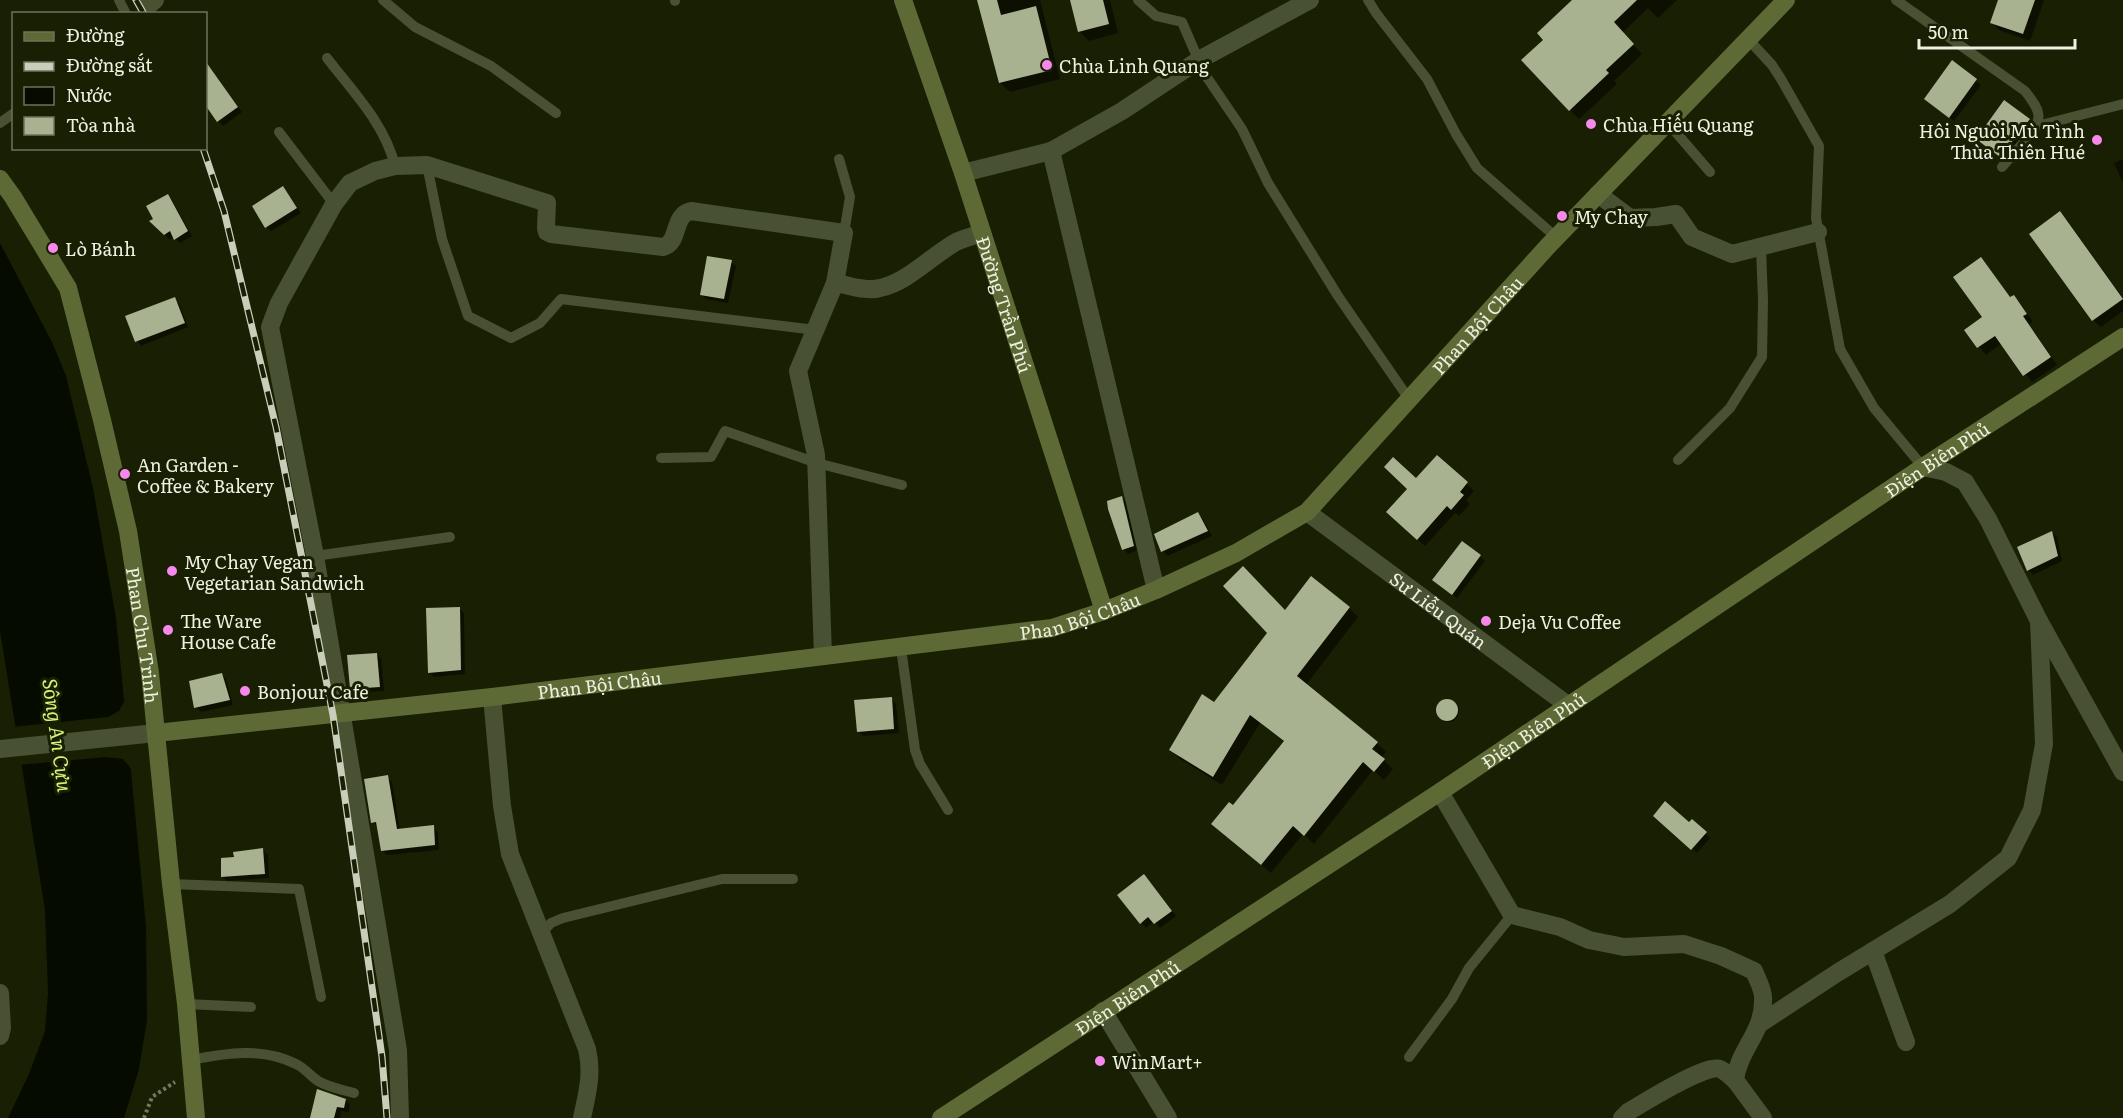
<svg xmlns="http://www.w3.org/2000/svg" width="2123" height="1118" viewBox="0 0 2123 1118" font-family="Literata,serif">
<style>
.water{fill:#060b00}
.pier{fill:#191f03}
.shadow{fill:#0007}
.building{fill:#a8b290}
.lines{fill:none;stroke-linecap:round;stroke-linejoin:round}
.path{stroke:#727861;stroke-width:4;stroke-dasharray:3 3;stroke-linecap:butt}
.lane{stroke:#495133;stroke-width:10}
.street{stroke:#495133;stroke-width:18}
.secondary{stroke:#5e6a36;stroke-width:18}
.rail-casing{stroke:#c9cebb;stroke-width:7}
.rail{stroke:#191f03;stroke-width:4.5;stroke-dasharray:14;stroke-linecap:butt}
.poi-dot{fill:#f688ec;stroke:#191f03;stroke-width:2}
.labels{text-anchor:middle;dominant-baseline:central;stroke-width:6;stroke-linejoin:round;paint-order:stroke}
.poi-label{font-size:18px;fill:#ecf1e0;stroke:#191f03;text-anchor:start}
.street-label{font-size:18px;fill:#ecf1e0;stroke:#191f03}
.water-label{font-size:20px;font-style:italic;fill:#d6f379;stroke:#191f03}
</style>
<rect width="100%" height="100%" fill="#191f03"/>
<path class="water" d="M0,243L52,342L66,376L93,488L116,618L146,926L147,1020L139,1069L124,1118H8L29,1074L45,1031L48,993L45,910L0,631Z"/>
<path class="pier" d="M127,696L135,773L123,759L106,757L19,765L12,727L108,717L119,711Z"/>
<g class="shadow">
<path d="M979,0H1040L1060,79L1010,92L1000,83Z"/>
<path d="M1071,0H1110L1118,33L1089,41L1079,31Z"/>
<path d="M1574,0H1677L1658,18L1648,8L1622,33L1642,54L1614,81L1617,84L1579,119L1570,110L1545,40Z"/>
<path d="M1999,0H2044L2030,41L1999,30L1991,22Z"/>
<path d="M1952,62L1981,85L1954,121L1926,99Z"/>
<path d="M213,74L242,112L223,126L218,121L213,107L206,96V80Z"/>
<path d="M2029,120L2033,125L2006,161L1983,144Z"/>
<path d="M2123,159V183L2114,163Z"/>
<path d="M283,188L301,213L271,231L267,227Z"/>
<path d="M167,196L172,200L192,236L180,243L173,237L169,239L152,222L155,220Z"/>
<path d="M2060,213L2067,220L2123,298V311L2101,327L2093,320Z"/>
<path d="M1981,259L2011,298L2013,296L2021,304L2033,322L2029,324L2057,365L2032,382L2002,343L1986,355L1966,330L1984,318Z"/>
<path d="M731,262L736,266L728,303L706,299L701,295Z"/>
<path d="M175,299L179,304L188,327L141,346L137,341Z"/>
<path d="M1437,457L1474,491L1466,500L1470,504L1459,516L1455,513L1425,546L1395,520L1409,489Z"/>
<path d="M1121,497L1126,502L1138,550L1128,554L1124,549L1109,509Z"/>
<path d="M1198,514L1203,519L1212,536L1167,556L1163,551L1156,534Z"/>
<path d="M2052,533L2057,537L2062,561L2033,575L2028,570Z"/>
<path d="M1463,543L1485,561L1457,598L1439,584Z"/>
<path d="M459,608L464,613L465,674L434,677L429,672Z"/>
<path d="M1349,608L1358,617L1306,685L1377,743L1386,752L1381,758L1393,769L1384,780L1373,770L1314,844L1303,834L1271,873L1222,833L1234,807L1285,743L1260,723L1222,785L1180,759L1171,750L1215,704L1285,612Z"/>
<path d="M376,654L381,659L384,691L356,693L352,688Z"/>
<path d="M221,674L226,679L233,705L201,712L196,707Z"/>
<path d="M892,699L896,704L899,733L863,736L858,731Z"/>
<circle cx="1448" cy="711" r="11"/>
<path d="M387,777L392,782L400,830L433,827L438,832L439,850L387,855L382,850L377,827L373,822Z"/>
<path d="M1660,820L1689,824L1692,821L1710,838L1697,853Z"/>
<path d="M263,850L268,855L269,878L227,881L222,876L236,858Z"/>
<path d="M1149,881L1176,916L1160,928L1154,921L1146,928L1120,895Z"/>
<path d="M346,1100L350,1105L349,1112L341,1111L340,1118H312Z"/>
</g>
<g class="building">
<path d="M977,0H997L1001,15L1036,6L1052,70L999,83Z"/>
<path d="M1070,0H1103L1109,24L1078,32Z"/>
<path d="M1572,0H1637L1614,22L1634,44L1606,70L1609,73L1569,111L1521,60L1543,40L1537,33Z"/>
<path d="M1998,0H2035L2023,34L1990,23Z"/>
<path d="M1952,60L1977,79L1949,118L1924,99Z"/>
<path d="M206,62L238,107L217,122L206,106Z"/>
<path d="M2004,100L2030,119L2000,157L1976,139Z"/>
<path d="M283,186L297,208L265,228L252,206Z"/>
<path d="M168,194L188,231L174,240L170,231L164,235L149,221L153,219L146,206Z"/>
<path d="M2060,211L2123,299L2092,321L2029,234Z"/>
<path d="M707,256L732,260L724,299L700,295Z"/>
<path d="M1981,257L2010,297L2014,295L2027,314L2023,316L2051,357L2023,376L1995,336L1977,348L1964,330L1982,317L1953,277Z"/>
<path d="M175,297L185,323L135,342L125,316Z"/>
<path d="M1437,455L1468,482L1460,492L1464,495L1451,510L1447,506L1417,540L1386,512L1407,489L1384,467L1393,457L1416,478Z"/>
<path d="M1122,496L1134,546L1122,550L1108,509L1107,501Z"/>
<path d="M1198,512L1208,531L1161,552L1154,534Z"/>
<path d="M2052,531L2058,556L2027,571L2017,547Z"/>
<path d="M1462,541L1481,555L1452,595L1432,580Z"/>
<path d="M1243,566L1285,610L1311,576L1350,607L1297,676L1378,742L1372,749L1385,759L1374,772L1363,762L1304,836L1293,826L1261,865L1211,824L1229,802L1233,805L1284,741L1250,715L1213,777L1169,750L1202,694L1214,702L1267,633L1223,586Z"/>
<path d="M460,607L461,670L428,673L426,608Z"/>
<path d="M377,653L380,687L350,689L347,655Z"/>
<path d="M222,673L230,700L194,708L189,681Z"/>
<path d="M892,697L894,729L857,732L854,700Z"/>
<circle cx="1447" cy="710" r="11"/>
<path d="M388,775L397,829L434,825L435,845L381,851L376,822L371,823L364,779Z"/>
<path d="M1665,801L1689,822L1692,819L1707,832L1691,850L1653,816Z"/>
<path d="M263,848L265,874L221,877V858L234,857L233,852Z"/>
<path d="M1144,874L1172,911L1154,924L1148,917L1140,924L1117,895Z"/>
<path d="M317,1089L346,1099L344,1108L337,1107L334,1118H310Z"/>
</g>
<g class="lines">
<path class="path" d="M144,1118L152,1097L175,1082"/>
<g class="lane">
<path d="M119,0L126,14"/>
<path d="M383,0L415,27L491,66L556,113"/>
<path d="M1138,0L1156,16L1182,22L1204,73L1242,129L1268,183L1338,296L1409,399"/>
<path d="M1368,0L1376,13L1427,79L1456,134L1477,168L1556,237"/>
<path d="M1896,0L2025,91C2043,114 2043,119 2025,141C2017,149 2010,158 2002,167"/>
<path d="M675,1V0"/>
<path d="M1748,39L1772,65L1781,79L1819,146L1816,218L1840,349L1874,408L1923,467"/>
<path d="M327,58C353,92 385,124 395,166"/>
<path d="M1667,122L1710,172"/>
<path d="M0,123L14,113"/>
<path d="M2037,126L2123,104"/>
<path d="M279,132L334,204"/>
<path d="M839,159L850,197L844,233"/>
<path d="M427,165L442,239L468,316L511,338L540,323L561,299L816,330"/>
<path d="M661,458L711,457L725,431L817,463L902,485"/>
<path d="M1678,460L1730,408L1762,357L1763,301L1761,247"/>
<path d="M315,556L450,537"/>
<path d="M901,648L915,750L920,764L948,810"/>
<path d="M171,884L299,889L321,997"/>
<path d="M541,934L551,923L563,918L722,879H793"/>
<path d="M186,1004L251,1007"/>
<path d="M1409,1057L1452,999L1469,968L1512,915"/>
<path d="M191,1060C226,1053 263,1047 296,1064C305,1068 310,1076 318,1081C328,1087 343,1090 354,1093"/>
</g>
<g class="street">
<path d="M148,6L155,0"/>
<path d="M1051,151L1122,111L1199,60L1310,0"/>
<path d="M963,173L1051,151L1156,590"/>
<path d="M1598,194L1630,218L1656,217L1676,214L1692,237L1732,254L1818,232"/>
<path d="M835,283C849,285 866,292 880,288C908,282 931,256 956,242C964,238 974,236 982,233"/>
<path d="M1923,467L1946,472L1965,482L1988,519L2039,621L2123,772"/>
<path id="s1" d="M1307,512L1569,706"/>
<path d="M492,697L502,806L510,854L587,1049C593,1074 587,1094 582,1118"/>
<path d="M0,749L156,733"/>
<path d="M1440,792L1512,915L1560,927L1589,940L1624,947L1684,944L1721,956L1754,971C1757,979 1763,989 1763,997C1765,1032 1739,1048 1735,1080L1763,1118"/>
<path d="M1873,951L1906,1042"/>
<path d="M0,993L2,1028L0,1036"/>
<path d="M1103,1011L1168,1118"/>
<path d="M1761,1023L1837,973L1950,904L2008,858L2032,810L2044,744L2039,621"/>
<path d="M400,1118L398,1050L315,556L270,327L279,303L334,204L350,183L375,171L395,166L427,165L547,203L546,228L547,232L551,234L663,247C680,243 672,215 691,211L844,233L835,283L798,371L816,455L823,656"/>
<path d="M1622,1118L1628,1112C1643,1103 1707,1063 1720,1069C1725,1071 1731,1077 1735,1080"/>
</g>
<g class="secondary">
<path id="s2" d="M903,0L963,173L1104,611"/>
<path id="s3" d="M0,179L13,197L68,288L102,420L128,531L150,673L171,884L186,1004L196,1118"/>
<path id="s4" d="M156,733L492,697L1052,628L1104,611L1156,590L1236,553L1307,512L1548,246L1786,0"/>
<path id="s5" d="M941,1118L1440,792L1923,467L2123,337"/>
</g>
<defs>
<g id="rail">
<path d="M136,0L144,14"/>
<path d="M203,148L224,211L276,427L333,715L382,1057L387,1118"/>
</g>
</defs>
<use href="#rail" class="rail-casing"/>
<use href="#rail" class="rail"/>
</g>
<g class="poi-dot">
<circle cx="1047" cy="65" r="6"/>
<circle cx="1591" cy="124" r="6"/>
<circle cx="2097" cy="140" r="6"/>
<circle cx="1562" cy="216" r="6"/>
<circle cx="53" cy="248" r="6"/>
<circle cx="125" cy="474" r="6"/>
<circle cx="172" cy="571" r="6"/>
<circle cx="1486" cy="621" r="6"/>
<circle cx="168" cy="630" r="6"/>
<circle cx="245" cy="691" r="6"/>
<circle cx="1100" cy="1061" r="6"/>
</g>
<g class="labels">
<g class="poi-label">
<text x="1059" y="65">Chùa Linh Quang</text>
<text x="1603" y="124">Chùa Hiếu Quang</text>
<text x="2085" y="130" text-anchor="end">Hôi Nguòi Mù Tình<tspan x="2085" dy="21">Thùa Thiên Hué</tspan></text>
<text x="1574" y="216">My Chay</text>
<text x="65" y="248">Lò Bánh</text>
<text x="137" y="464">An Garden -<tspan x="137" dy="21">Coffee &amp; Bakery</tspan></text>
<text x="184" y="561">My Chay Vegan<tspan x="184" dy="21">Vegetarian Sandwich</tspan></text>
<text x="180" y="620">The Ware<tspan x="180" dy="21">House Cafe</tspan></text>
<text x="1498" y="621">Deja Vu Coffee</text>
<text x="257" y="691">Bonjour Cafe</text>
<text x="1112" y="1061">WinMart+</text>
</g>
<g class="street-label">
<text stroke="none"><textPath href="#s2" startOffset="321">Đường Trần Phú</textPath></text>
<text stroke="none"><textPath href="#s4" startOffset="1436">Phan Bội Châu</textPath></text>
<text stroke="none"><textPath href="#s5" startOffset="1194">Điện Biên Phủ</textPath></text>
<text stroke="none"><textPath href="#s1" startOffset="164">Sư Liễu Quán</textPath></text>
<text stroke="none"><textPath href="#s4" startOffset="932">Phan Bội Châu</textPath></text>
<text stroke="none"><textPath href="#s3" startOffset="484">Phan Chu Trinh</textPath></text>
<text stroke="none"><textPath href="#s4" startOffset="446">Phan Bội Châu</textPath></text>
<text stroke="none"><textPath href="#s5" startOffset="708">Điện Biên Phủ</textPath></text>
<text stroke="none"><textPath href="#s5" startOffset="222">Điện Biên Phủ</textPath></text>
</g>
<g class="water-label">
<text transform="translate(59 735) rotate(82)">Sông An Cựu</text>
</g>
</g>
<rect x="12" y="12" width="195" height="138" fill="#191f03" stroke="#6d735b" stroke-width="1.5"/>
<rect x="24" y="32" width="30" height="9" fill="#5e6a36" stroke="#6d735b" stroke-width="1.5"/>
<text x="66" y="42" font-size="18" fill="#ecf1e0">Đường</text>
<rect x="24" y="62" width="30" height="9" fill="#c9cebb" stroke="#6d735b" stroke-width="1.5"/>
<text x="66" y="72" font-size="18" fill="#ecf1e0">Đường sắt</text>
<rect x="24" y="87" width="30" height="18" fill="#060b00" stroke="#6d735b" stroke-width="1.5"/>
<text x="66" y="102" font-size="18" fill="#ecf1e0">Nước</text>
<rect x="24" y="117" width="30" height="18" fill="#a8b290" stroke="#6d735b" stroke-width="1.5"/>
<text x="66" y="132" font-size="18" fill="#ecf1e0">Tòa nhà</text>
<path d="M1919 39v9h156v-9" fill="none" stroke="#ecf1e0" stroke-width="3"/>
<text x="1928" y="39" font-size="18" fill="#ecf1e0" stroke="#191f03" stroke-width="4.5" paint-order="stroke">50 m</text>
</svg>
